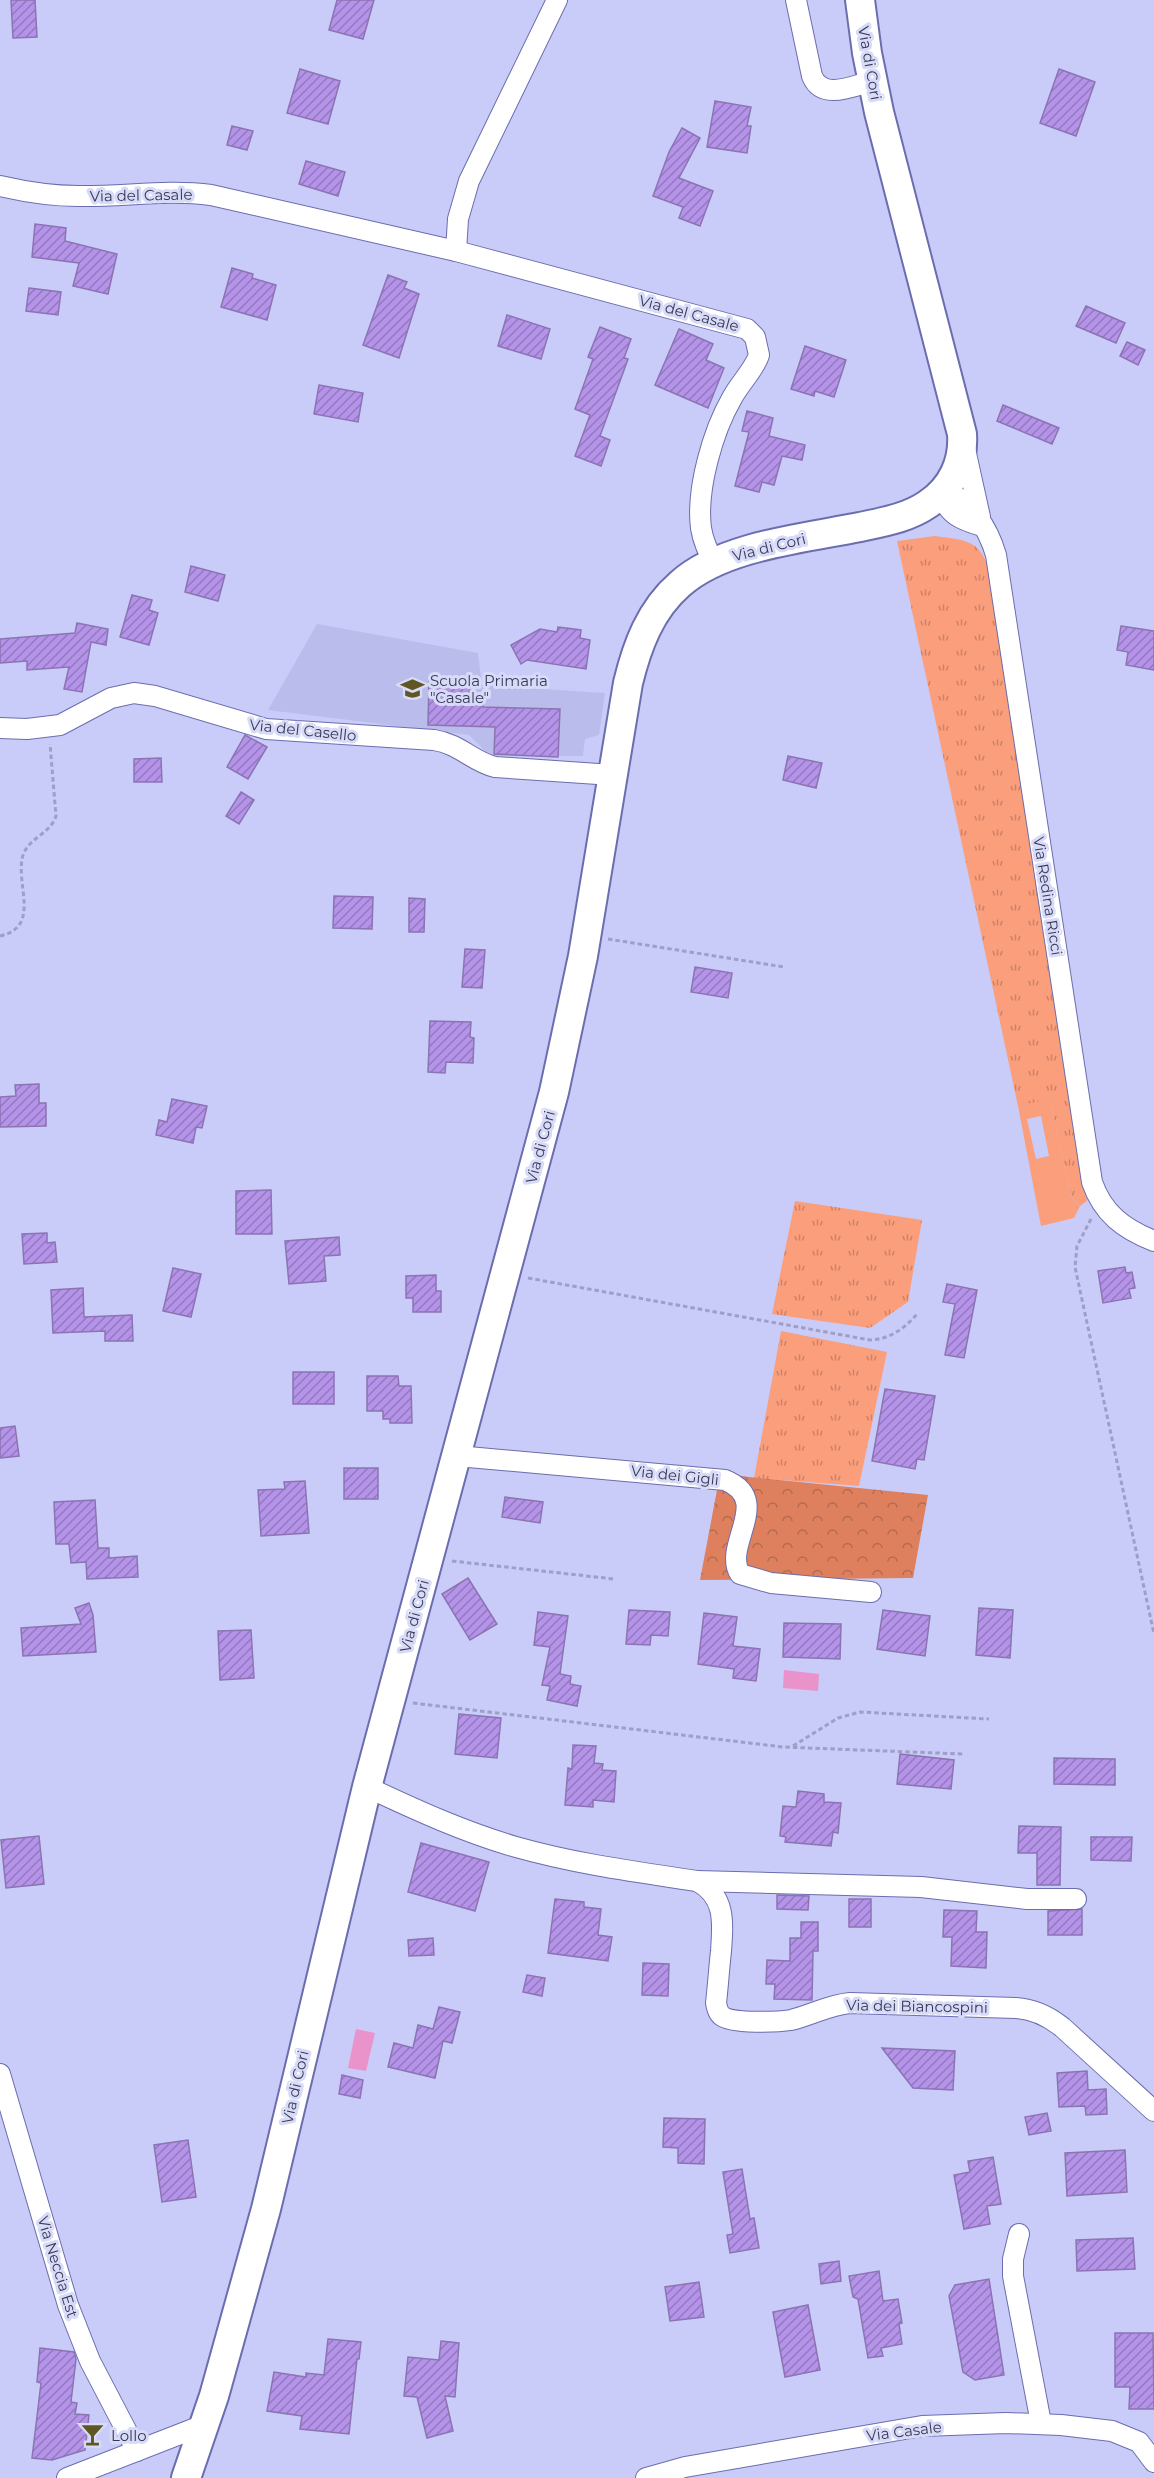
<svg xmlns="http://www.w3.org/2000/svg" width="1154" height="2478" viewBox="0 0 1154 2478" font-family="Montserrat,sans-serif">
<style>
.built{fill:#babdec}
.grass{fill:url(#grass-tufts)}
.forest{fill:url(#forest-crowns)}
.garden{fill:#fb9e7b;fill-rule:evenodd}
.water{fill:#ea93cb}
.building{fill:url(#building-hatch);stroke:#8c73b4;stroke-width:1.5}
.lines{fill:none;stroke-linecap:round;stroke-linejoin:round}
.street-casing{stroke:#6b6dae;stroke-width:22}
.secondary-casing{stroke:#6b6dae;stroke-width:32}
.path{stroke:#9d9fc7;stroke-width:3;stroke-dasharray:4.5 3;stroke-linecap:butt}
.street{stroke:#fff;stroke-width:20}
.secondary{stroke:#fff;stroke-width:28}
.labels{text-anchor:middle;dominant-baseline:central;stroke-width:6;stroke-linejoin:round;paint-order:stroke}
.street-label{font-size:15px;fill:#383956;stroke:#d8dbf8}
.poi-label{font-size:15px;fill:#383956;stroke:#d8dbf8;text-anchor:start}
</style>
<defs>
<pattern id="grass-tufts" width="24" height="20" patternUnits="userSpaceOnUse" patternTransform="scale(1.5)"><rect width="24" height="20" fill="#fb9e7b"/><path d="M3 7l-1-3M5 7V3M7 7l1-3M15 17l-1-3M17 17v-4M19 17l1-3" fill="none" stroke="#cc8268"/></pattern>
<pattern id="forest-crowns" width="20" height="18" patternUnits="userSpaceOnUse" patternTransform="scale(1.5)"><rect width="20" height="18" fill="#de805d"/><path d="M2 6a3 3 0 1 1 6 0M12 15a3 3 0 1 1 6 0" fill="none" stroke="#b56a50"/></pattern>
<pattern id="building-hatch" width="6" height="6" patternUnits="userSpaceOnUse" patternTransform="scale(1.5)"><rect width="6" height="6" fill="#b493e8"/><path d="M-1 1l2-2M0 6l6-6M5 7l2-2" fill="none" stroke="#9379bf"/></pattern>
</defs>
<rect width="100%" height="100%" fill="#c9ccf8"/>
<path class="built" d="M317,624L478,653L482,685L605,693L599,735L585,739L583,756H494L486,752L469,735L268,710Z"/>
<g class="grass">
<path d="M935,536C961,540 979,538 988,567L1087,1201L1080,1206L1071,1197L1050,1100L1018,1106L897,541Z"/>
<path d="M795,1201L922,1220L908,1302L870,1328L772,1314Z"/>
<path d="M781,1331L887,1352L859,1486L754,1478Z"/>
</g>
<path class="forest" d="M720,1474L928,1495L913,1578L700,1580Z"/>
<path class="garden" d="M1050,1099L1071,1197L1080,1206L1074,1218L1041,1226L1018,1106ZM1041,1116L1049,1156L1036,1159L1027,1119Z"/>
<g class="water">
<path d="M784,1670L819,1674L818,1691L783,1688Z"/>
<path d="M356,2029L375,2033L366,2071L348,2068Z"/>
</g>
<g class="building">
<path d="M11,0H35L37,37L13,38Z"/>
<path d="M337,0H374L363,39L329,30Z"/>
<path d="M300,69L340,81L328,124L287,113Z"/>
<path d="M1059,69L1095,82L1076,136L1040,123Z"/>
<path d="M715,101L751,107L747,126H751L747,153L707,147Z"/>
<path d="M232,126L253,131L247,150L227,145Z"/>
<path d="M682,128L700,138L679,178L713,191L700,226L679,218L683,207L653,196L669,152Z"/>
<path d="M306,161L345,172L338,196L299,184Z"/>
<path d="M35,224L66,228L65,241L117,254L108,294L73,286L79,263L32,257Z"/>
<path d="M232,268L253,274L252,278L276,285L267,320L221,307Z"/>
<path d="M388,275L407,282L404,288L419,294L399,358L363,345Z"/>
<path d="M29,288L61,292L58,315L26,311Z"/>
<path d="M1086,306L1125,323L1116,343L1076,326Z"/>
<path d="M507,315L550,329L541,359L498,346Z"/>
<path d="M600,327L631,339L624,358L628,359L600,436L610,440L601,466L575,456L590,415L575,409L593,359L588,357Z"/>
<path d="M679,329L713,344L706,360L724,368L708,408L655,385Z"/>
<path d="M1127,342L1145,350L1138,365L1120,356Z"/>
<path d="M805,346L846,360L834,397L815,391L814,396L791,389Z"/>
<path d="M319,385L363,393L358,422L314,414Z"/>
<path d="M1003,405L1059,428L1052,444L997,421Z"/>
<path d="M747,411L773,418L769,436L805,445L802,460L782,456L774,485L762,482L759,492L735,486L749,432L742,431Z"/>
<path d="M191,566L225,575L218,601L185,592Z"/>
<path d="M132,595L152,600L149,610L158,613L149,645L120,637Z"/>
<path d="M77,623L108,629L106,645L91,642L82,692L64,689L69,667L27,670V661L0,663V639L75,633Z"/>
<path d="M1121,626L1154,631V670L1126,665L1128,652L1117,650Z"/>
<path d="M558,627L581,630L580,638L590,640L586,669L527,660L521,664L511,645L540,629L557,632Z"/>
<path d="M429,682L470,683V704H483V707L560,709L558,757L494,754L495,727L428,725Z"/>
<path d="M245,735L267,747L248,779L227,767Z"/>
<path d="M788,756L822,763L816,788L783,780Z"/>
<path d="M161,758L162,782H134V759Z"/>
<path d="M241,792L254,800L239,824L226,816Z"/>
<path d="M334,896L373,897L372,929L333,928Z"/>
<path d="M409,898L425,899L424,932H409Z"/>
<path d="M465,949L485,950L482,988L462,987Z"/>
<path d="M695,967L732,973L728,998L691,992Z"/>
<path d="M430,1021L471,1022L470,1037L474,1038L473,1063L446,1062L445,1073L428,1072Z"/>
<path d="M39,1084V1103H46V1126L0,1127V1097L16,1096L15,1085Z"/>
<path d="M172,1099L207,1106L202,1128L196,1127L193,1143L156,1135L159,1120L167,1122Z"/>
<path d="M271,1190L272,1234H236V1191Z"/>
<path d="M47,1233V1243L55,1242L57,1262L24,1264L22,1234Z"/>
<path d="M339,1237L340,1255L324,1256L326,1281L289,1284L285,1241Z"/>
<path d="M1125,1267L1126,1273L1132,1272L1135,1288L1129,1289L1131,1298L1103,1303L1098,1271Z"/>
<path d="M173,1268L201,1274L191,1317L163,1311Z"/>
<path d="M436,1275V1291H441V1312H413V1298H406V1276Z"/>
<path d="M947,1284L977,1290L964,1358L945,1355L955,1304L943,1302Z"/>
<path d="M83,1288L84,1317L132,1315L133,1341H105V1331L53,1333L51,1290Z"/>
<rect x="293" y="1372" width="41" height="32"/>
<path d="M367,1376H398L399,1386H411L412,1423H390V1419H383V1411H367Z"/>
<path d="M885,1389L935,1396L924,1460L917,1459L915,1469L872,1461Z"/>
<path d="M15,1426L19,1456L0,1458V1428Z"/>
<rect x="344" y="1468" width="34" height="31"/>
<path d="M305,1481L309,1533L261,1536L258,1490L285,1489L284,1482Z"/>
<path d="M505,1497L543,1502L540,1523L502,1517Z"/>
<path d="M95,1500L98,1548H109V1558L137,1556L138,1577L87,1579L86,1562L71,1563L69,1544H56L54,1502Z"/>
<path d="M468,1578L497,1624L470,1640L442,1594Z"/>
<path d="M89,1603L93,1615L96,1652L23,1656L21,1628L81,1624L75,1608Z"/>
<path d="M979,1608L1013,1610L1010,1658L976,1655Z"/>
<path d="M629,1610L670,1612L668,1636L651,1635L650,1645L626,1644Z"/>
<path d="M883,1610L930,1616L925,1656L877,1649Z"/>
<path d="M538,1612L568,1616L560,1674L571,1676L570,1684L581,1686L577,1706L547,1700L550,1686L542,1685L550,1647L534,1645Z"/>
<path d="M704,1613L737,1617L733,1646L760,1649L756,1681L733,1678L734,1669L698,1664Z"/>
<path d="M784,1623L841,1624L840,1659L783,1657Z"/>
<path d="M251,1630L254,1678L220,1680L218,1631Z"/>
<path d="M459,1714L501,1718L497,1758L455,1754Z"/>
<path d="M573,1745L596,1746L594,1763L603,1764L602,1770L616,1771L614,1802L593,1800V1807L565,1805L568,1768L572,1769Z"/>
<path d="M900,1754L954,1760L951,1789L897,1784Z"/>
<path d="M1054,1758L1115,1759V1785L1054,1784Z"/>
<path d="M798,1791L824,1794V1802L841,1803L838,1833L833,1832L831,1846L785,1842L786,1837L780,1836L783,1806L796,1807Z"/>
<path d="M1019,1826L1061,1827L1060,1885H1037V1853H1018Z"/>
<path d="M39,1836L44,1884L6,1888L1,1840Z"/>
<path d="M1091,1837H1132L1131,1861L1091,1860Z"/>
<path d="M421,1843L489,1862L475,1911L408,1892Z"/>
<path d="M777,1895L809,1896L808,1910L777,1909Z"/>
<path d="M555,1899L584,1902V1907L601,1909L598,1935L612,1937L608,1961L548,1953Z"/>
<rect x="849" y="1899" width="22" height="28"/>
<path d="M1082,1909V1935H1048V1911Z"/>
<path d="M944,1910L977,1911L976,1932H987L986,1968L951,1966L952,1937H943Z"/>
<path d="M801,1922H818V1951H813L812,2000L774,1999L775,1984H766L767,1960L790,1961V1938H801Z"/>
<path d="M433,1938L434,1955L409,1956L408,1940Z"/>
<path d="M643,1963L669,1964L668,1996L642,1995Z"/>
<path d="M527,1975L545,1978L542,1996L523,1992Z"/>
<path d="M439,2007L460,2012L452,2043L443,2041L435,2078L388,2067L394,2043L413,2048L418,2025L433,2029Z"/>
<path d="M882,2048L955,2051L953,2090L913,2088Z"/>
<path d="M1087,2071L1088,2090L1106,2089L1107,2114L1086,2115L1085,2106L1059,2107L1057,2073Z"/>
<path d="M342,2075L363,2080L360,2098L339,2094Z"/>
<path d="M1047,2113L1051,2131L1029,2135L1025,2117Z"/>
<path d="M664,2118L705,2119L704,2164L678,2163V2148L663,2147Z"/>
<path d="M188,2140L196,2197L162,2202L154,2145Z"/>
<path d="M1125,2150L1127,2192L1067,2196L1065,2153Z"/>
<path d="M993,2157L1001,2204L987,2206L990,2224L964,2229L954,2175L970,2172L968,2161Z"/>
<path d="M742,2169L750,2219L754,2218L759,2248L730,2253L727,2235L733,2234L723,2172Z"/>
<path d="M1133,2238L1135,2269L1077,2271L1076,2240Z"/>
<path d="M839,2261L841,2281L821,2284L819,2264Z"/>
<path d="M879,2271L883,2301L898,2299L902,2323L899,2324L902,2344L881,2348L883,2356L868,2358L858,2299L853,2297L849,2276Z"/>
<path d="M989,2279L1004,2375L975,2380L963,2372L949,2296L955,2285Z"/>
<path d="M699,2282L704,2317L670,2321L665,2287Z"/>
<path d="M808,2305L820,2370L785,2377L773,2312Z"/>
<path d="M1115,2333H1153L1154,2409H1129L1130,2387H1115Z"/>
<path d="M328,2339L361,2342L359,2359H357L349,2434L300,2429L302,2416L267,2411L274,2372L306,2377V2373L324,2375Z"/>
<path d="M441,2341L459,2343L455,2397L445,2396L453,2431L427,2438L417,2397L404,2396L408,2357L439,2360Z"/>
<path d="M40,2348L74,2352L76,2359L71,2402L77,2403L75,2414L89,2415L85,2450L52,2460L32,2458L41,2383L37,2382Z"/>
</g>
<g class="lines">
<defs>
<g id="street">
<path d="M796,0L812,76C822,101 853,86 872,81"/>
<path d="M0,186C26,192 51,196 78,196C123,197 166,189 211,195L456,251L747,329L755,337L759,355C754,370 740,383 732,398C713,431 696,489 701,528C703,541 708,551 714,563"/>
<path d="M456,251L458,219L469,181L557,0"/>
<path d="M965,449L980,517"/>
<path d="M982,526C962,520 947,515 942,493C969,494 989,531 996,555L1092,1182C1103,1214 1124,1229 1154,1241"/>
<path d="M0,728L27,729L60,725L111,698L134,693L155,696L266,729L434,740C460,744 473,762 495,767L613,775"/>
<path d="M457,1456L725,1480C774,1500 722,1545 740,1574L771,1583L871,1592"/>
<path d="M367,1787C416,1810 464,1832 516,1847C576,1864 637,1872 697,1881C726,1896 723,1923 721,1951C719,1969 718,1986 716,2003C717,2008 718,2013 722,2016C732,2024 779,2022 791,2020C812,2015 828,2005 850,2003L1016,2008C1034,2009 1048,2016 1062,2027L1154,2111"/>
<path d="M697,1881L921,1887L1027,1899H1076"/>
<path d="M0,2074L68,2305L90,2361L137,2451"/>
<path d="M1019,2234L1013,2259V2276L1041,2423"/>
<path d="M67,2478L206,2424"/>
<path d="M646,2478L685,2467L922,2426L1006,2423L1061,2425L1112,2431L1139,2442L1154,2462"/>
</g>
<path id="secondary" d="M186,2478L214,2396L266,2209L367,1787L554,1092L583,956L628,683C637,646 650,610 680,584C722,546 805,538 860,527C883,522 908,518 928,504C952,488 964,462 962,434L879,112L867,53L860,0"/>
</defs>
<use href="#street" class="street-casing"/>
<use href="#secondary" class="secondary-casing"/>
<g class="path">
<path d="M0,936C40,927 17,888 22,859C26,838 50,835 56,816L50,744"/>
<path d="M608,939L784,967"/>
<path d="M1091,1219L1077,1246L1075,1267L1154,1634"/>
<path d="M528,1278L870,1340C890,1339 904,1329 917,1314"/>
<path d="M452,1561L614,1579"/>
<path d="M413,1703L783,1747L963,1754"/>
<path d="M793,1746L838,1718L860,1712L989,1719"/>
</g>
<use href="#street" class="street"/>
<use href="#secondary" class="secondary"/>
</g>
<defs>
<symbol id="school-bare" viewBox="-9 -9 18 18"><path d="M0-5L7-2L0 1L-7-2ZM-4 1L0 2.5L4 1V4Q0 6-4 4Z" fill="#5e5723" stroke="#d8dbf8" stroke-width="2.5" paint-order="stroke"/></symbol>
<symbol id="bar-bare" viewBox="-9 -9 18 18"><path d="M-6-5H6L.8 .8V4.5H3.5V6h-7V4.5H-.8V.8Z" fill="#5e5723" stroke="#d8dbf8" stroke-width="2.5" paint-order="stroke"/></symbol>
</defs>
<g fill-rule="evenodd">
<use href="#school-bare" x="396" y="672" width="33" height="33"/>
<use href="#bar-bare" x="76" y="2418" width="33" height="33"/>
</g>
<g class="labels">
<g class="street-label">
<text transform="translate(870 63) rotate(80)">Via di Cori</text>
<text transform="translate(141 195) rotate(-1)">Via del Casale</text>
<text transform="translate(689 313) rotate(15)">Via del Casale</text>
<text transform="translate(769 547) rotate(-14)">Via di Cori</text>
<text transform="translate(303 730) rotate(6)">Via del Casello</text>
<text transform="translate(1048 896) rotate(81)">Via Redina Ricci</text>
<text transform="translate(540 1147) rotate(-75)">Via di Cori</text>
<text transform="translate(675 1475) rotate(6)">Via dei Gigli</text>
<text transform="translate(414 1616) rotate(-75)">Via di Cori</text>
<text transform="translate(917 2006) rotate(1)">Via dei Biancospini</text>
<text transform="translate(295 2087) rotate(-77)">Via di Cori</text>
<text transform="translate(58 2267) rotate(73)">Via Neccia Est</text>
<text transform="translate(904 2431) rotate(-7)">Via Casale</text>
</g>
<g class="poi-label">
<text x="430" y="680">Scuola Primaria<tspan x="430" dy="17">"Casale"</tspan></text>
<text x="111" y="2435">Lollo</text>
</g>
</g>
</svg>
